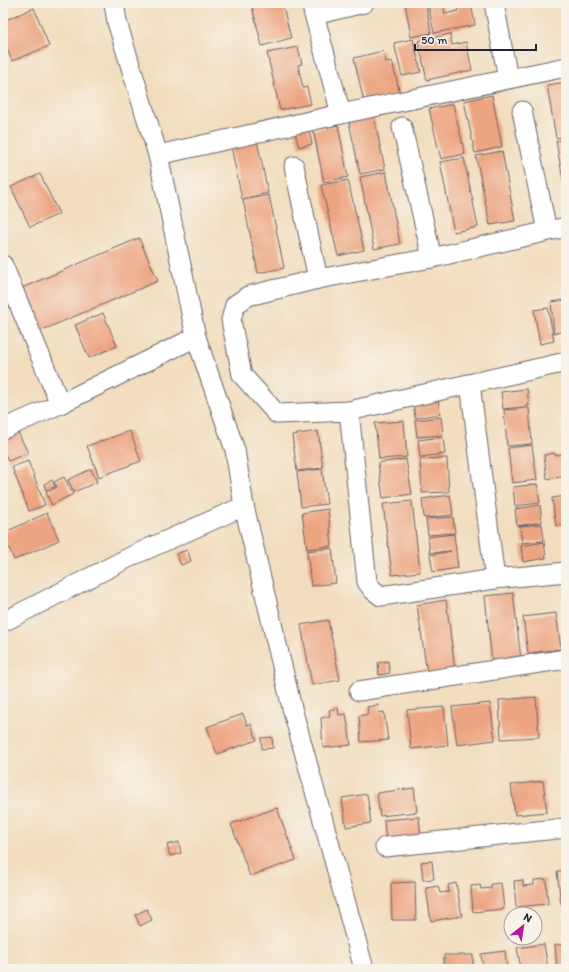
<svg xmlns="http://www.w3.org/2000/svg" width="569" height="972" viewBox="0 0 569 972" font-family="Itim,sans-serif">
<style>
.building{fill:#eda480}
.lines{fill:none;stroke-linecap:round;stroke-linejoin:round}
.street-casing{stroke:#6b6369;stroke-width:21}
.street{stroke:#fff;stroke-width:19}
</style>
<rect width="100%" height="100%" fill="#f7f3e8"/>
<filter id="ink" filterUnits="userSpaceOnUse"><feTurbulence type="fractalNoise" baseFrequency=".025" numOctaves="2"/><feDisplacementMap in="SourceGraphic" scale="8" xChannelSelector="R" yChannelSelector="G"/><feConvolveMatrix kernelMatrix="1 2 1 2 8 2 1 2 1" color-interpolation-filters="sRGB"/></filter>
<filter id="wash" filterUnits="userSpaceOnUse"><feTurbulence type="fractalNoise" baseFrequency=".012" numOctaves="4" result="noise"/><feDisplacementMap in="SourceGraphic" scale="16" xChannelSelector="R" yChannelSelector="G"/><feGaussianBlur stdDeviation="0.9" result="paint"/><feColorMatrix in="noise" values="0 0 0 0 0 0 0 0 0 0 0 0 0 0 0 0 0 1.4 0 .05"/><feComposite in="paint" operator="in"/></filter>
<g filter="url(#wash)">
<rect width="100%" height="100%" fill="#f2ddbe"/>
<g id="blocks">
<g class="building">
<path d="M251,3H282L291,38L262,46Z"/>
<path d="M405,3H426L431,33L411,37Z"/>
<path d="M428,3H443L445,14L458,11L456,3H471L475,25L434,33Z"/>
<path d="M34,8L49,46L12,61L3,38V21Z"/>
<path d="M450,34L452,45L466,42L472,70L427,80L418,41Z"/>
<path d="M413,39L421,72L402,76L394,43Z"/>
<path d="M298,47L302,64L298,65L303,88L307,87L311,104L280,110L267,53Z"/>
<path d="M383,51L386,62L392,61L400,94L364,102L354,58Z"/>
<path d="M566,82V136L556,138L547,85Z"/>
<path d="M492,95L502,147L475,153L464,101Z"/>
<path d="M453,104L465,154L441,159L429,109Z"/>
<path d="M374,117L385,169L360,174L349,122Z"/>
<path d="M338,125L348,177L324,182L313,130Z"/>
<path d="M308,126L312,144L299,147L294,130Z"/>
<path d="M566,139V191H565L556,141Z"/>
<path d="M257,140L268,193L242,199L231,146Z"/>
<path d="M502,151L515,221L490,225L476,156Z"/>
<path d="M464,158L478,227L454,232L440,162Z"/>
<path d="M386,172L400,244L374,249L360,177Z"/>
<path d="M40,174L59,214L30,227L11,187Z"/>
<path d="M348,180L364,250L338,256L321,185Z"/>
<path d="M269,195L284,268L258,273L243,200Z"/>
<path d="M139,238L158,281L40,331L22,288Z"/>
<path d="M566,300V331L554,333L551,302Z"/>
<path d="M548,308L554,341L540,344L534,310Z"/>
<path d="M103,313L117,346L89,358L75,325Z"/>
<path d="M527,389L529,406L503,409L501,392Z"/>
<path d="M438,398L440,414L415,418L413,402Z"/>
<path d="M529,408L532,444L507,446L504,410Z"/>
<path d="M441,417L443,435L417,437L415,420Z"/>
<path d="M404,421L407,457L379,459L375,423Z"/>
<path d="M17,430L28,453L8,461L3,449V436Z"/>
<path d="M130,431L141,461L99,477L87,446Z"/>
<path d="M318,431L323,468L297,471L292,435Z"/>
<path d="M443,437L445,454L420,457L418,440Z"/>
<path d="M532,445L537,480L512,483L508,448Z"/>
<path d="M554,453L555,455L566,454V476L547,479L544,455Z"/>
<path d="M447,458L449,492L422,493L420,459Z"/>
<path d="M406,459L412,494L383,498L378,463Z"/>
<path d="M28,461L45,505L29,511L12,467Z"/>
<path d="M91,469L97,482L74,492L68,480Z"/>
<path d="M322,469L327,504L301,507L297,472Z"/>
<path d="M64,477L73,494L52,505L46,493L57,487L54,482Z"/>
<path d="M52,480L55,487L46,490L44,484Z"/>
<path d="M537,484L540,503L515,506L513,487Z"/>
<path d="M450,495L453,515L424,518L422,499Z"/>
<path d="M566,496V525L556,526L552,498Z"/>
<path d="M412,501L420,572L392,575L383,504Z"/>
<path d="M540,505L542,522L517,526L515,509Z"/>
<path d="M328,509L332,546L307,549L302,513Z"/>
<path d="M47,513L59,540L14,560L3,533Z"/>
<path d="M453,517L455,533L428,535L426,519Z"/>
<path d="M542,524L544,541L522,543L520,526Z"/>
<path d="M454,534L458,568L433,572L430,555L451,551L430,553L428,537Z"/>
<path d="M544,542L546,558L523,562L521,546Z"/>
<path d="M332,548L336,583L311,586L307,551Z"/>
<path d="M187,550L191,561L181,565L176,554Z"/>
<path d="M513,593L521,659L492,663L485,596Z"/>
<path d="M446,600L455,670L427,673L417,605Z"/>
<path d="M556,613L561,649L528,653L523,617Z"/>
<path d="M328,620L340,680L312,685L301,625Z"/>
<path d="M388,661L390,673L379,675L378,663Z"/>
<path d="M536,697L539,737L501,739L499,700Z"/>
<path d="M490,703L495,740L457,745L452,707Z"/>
<path d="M378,705L379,713L384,712L388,740L361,742L359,716L368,714L367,707Z"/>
<path d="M444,707L448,745L411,749L407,710Z"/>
<path d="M338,708L339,715L346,714L351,745L323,748L321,718L330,716L329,710Z"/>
<path d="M243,714L247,725L251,724L257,740L217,754L207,727Z"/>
<path d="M272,737L273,748L262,749L261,738Z"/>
<path d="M543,781L547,812L515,815L511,785Z"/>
<path d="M414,788L417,812L380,816L377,793Z"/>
<path d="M367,794L371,823L346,827L342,798Z"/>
<path d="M277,808L296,860L250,876L231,824Z"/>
<path d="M419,817L421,838L386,842L384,820Z"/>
<path d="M179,842L181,853L170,856L167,845Z"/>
<path d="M432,861L434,879L423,880L421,862Z"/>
<path d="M557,871H566V904H561Z"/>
<path d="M546,879L548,904L516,907L514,881L523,880V886L534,885V880Z"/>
<path d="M415,882L416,920H392L391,883Z"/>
<path d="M456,883L462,916L431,921L426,888L438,886L440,893L449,892L448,885Z"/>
<path d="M501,883L504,909L473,912L471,886L480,885L481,889L491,888V884Z"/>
<path d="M147,909L152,920L140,926L135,915Z"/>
<path d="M544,944L548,969H521L517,948Z"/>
<path d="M566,944V969H557L555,945Z"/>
<path d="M505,951L507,969H483L481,954Z"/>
<rect x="444" y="955" width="29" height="14"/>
</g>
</g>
</g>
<g filter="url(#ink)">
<use href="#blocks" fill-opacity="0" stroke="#6b6369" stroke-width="1"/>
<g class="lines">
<defs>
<g id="street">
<path d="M114,3L117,22L158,155L196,337L235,450L244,506L292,708L364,969"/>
<path d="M311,3L341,114"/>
<path d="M494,3L508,79"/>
<path d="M314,15L364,3"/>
<path d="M522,111L547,231"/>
<path d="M402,127L432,258"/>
<path d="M158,155L341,114L566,67"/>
<path d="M294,166L318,279"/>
<path d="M566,227L432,258L318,279L248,296L235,305L231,320L242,375L277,414L349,411L566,362"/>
<path d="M3,265L60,404"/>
<path d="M470,384L495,579"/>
<path d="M349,411L367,582L373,590L381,596L495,579L566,572"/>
<path d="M3,429L60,404L196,337"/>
<path d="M3,622L134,555L244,506"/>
<path d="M359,691L566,659"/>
<path d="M385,847L566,828"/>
</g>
</defs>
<use href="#street" class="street-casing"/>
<use href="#street" class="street"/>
</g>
</g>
<rect width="569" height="972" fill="none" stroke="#f7f3e8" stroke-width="16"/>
<g transform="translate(523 926) rotate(30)"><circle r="19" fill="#f7f3e8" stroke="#a29fa3"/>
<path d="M0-3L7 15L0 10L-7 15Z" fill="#b5179e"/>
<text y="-6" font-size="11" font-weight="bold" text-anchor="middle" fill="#22223b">N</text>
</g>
<path d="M415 44v6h121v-6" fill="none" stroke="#22223b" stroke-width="2"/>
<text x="421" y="44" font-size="12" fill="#22223b" stroke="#f7f3e8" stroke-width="3" paint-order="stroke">50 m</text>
</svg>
